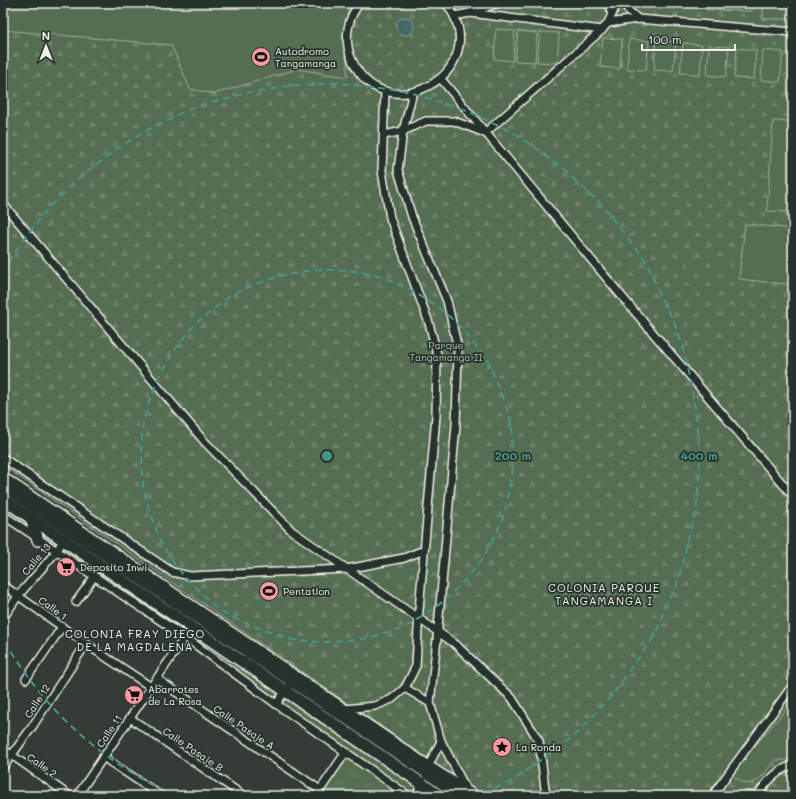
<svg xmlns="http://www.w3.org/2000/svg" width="796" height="799" viewBox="0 0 796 799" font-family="Mali,sans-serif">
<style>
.grass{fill:url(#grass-tufts);stroke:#a4af9d}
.forest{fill:url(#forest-firs);stroke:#a4af9d}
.garden{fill:#556d52;stroke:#a4af9d}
.water{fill:url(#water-ripples);stroke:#8a9e9b}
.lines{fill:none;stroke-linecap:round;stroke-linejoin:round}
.minor-casing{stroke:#f4f1e8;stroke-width:10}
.primary-casing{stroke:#f4f1e8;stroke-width:14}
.minor{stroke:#26332d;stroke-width:7}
.primary{stroke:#26332d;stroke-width:11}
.ring{fill:none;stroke:#48958c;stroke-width:2;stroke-dasharray:7 5}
.labels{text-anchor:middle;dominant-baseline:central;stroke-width:3.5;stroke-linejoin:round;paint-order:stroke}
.poi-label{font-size:10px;fill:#f4f1e8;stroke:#26332d;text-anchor:start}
.park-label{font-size:10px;fill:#b4bcac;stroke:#26332d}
.street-label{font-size:10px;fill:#f4f1e8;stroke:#26332d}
.neighbourhood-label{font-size:11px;letter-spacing:1px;fill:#f4f1e8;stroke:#26332d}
.centre{fill:#48958c;stroke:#26332d;stroke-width:2}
.ring-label{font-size:12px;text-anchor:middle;font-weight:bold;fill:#48958c;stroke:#26332d;stroke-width:3.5;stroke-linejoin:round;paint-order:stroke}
</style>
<defs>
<pattern id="grass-tufts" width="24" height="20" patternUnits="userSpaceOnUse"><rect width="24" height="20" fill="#556d52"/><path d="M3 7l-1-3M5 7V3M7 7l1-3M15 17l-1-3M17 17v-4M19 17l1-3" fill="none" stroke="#6e826b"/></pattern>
<pattern id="forest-firs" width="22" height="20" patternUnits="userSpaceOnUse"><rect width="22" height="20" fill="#556d52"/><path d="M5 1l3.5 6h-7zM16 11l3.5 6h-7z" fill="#6e826b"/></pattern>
<pattern id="water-ripples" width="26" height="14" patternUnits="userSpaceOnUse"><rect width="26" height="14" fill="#436767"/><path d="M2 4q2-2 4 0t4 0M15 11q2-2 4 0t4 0" fill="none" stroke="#5f7d7d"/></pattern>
</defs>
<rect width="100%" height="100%" fill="#343c35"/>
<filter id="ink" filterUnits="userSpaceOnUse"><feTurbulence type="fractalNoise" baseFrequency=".025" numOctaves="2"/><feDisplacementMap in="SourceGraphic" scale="8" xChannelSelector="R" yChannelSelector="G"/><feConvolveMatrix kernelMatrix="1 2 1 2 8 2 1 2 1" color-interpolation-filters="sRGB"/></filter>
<g filter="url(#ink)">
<path class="grass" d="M346,755L406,796H317Z"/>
<path class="forest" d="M3,3H793V796H482L3,466Z"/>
<g class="garden">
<path d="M3,3H348L347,77L297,69L214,94L190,89L171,45L3,30Z"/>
<path d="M706,3H752V11L706,10Z"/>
<rect x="763" y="3" width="30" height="16"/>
<path d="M496,29L515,31L513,61L494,59Z"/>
<path d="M518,31L537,33L535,62L515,61Z"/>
<path d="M540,32L559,33L557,63L537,62Z"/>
<path d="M603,38L622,39L620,69L600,67Z"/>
<path d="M629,39L649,41L646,70L627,69Z"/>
<path d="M656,40L676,42L673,71L654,70Z"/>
<path d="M683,43L702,45L700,74L680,73Z"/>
<path d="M709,46L729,47L726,77L707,75Z"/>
<path d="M737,48L756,50L754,79L734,78Z"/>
<path d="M763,50L783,52L780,82L761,80Z"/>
<path d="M773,121L793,122V212L767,211Z"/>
<path d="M745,224L793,229V285L739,279Z"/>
<path d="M3,503L30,522L34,534L3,513Z"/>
<path d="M36,526L60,542L55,549L41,538Z"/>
<path d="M63,545L109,575L104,582L59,551Z"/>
<path d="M112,578L282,692L276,700L107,584Z"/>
<path d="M285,695L419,786L413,796L277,702Z"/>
<path d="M793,701V758L791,760H774C768,768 758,787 745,783C740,782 735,777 731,774Z"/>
</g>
<circle class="water" cx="405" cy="26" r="9"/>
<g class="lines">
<defs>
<g id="minor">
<path d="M360,3C348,17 344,37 350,55C380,137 499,72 446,3"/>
<path d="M608,3L612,14"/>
<path d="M623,3L629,11L638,19"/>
<path d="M470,13L602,30"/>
<path d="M454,16L470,13L498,3"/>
<path d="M608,23L638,19L793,32"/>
<path d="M441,79L629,305L793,496"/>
<path d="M413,92L403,131L398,170L412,217L447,301L458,349L456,425L437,639L430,703L441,741L466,789"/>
<path d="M384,135L403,131L426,121H454L485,133L602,30L608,23L617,3"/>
<path d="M3,204L204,441L292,531L454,643L512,698L539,741L546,796"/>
<path d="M3,458L172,572L190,576L347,569L404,558L424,550"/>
<path d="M3,476L429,765L477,796"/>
<path d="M3,515L185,637L276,704L409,796"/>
<path d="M3,585L86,644L151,687"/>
<path d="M76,602L94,577"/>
<path d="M3,618L18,596L56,552L65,538"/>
<path d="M26,679L62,627"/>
<path d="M157,679L320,790"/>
<path d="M405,688L430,703"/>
<path d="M276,704L293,681"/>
<path d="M335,710L375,706L392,699L405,688L416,666L419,610L436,416L437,354L429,323L390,218L382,171L385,91"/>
<path d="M130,718L244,796"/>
<path d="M3,749L70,796"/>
<path d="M103,757L161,796"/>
<path d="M3,767L32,727L86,644"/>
<path d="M427,769L441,741"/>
<path d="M77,796L185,637"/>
<path d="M316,796L346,752"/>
<path d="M416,796L423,781"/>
<path d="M712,796L793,685"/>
<path d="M757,796C766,782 777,770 793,765"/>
</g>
<g id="primary">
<path d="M3,486L461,796"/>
<path d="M3,499L440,796"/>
<path d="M31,518L38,540"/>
</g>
</defs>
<use href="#minor" class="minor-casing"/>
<use href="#primary" class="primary-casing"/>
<use href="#minor" class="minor"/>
<use href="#primary" class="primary"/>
</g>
</g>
<g class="ring">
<circle cx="327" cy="456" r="186"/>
<path d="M176 796A372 372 0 0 1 3 639M3 273A372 372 0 1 1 478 796"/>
</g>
<defs>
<symbol id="stadium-disc" viewBox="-11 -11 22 22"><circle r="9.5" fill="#ff9aa2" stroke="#26332d"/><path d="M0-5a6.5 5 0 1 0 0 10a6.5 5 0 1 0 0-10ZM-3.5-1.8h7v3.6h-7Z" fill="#111"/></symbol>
<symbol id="supermarket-disc" viewBox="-11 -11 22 22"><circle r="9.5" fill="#ff9aa2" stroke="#26332d"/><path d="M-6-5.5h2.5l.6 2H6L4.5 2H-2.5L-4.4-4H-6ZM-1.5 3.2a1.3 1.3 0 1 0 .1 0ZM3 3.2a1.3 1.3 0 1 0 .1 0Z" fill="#111"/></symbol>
<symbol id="sight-disc" viewBox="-11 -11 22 22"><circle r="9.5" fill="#ff9aa2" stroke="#26332d"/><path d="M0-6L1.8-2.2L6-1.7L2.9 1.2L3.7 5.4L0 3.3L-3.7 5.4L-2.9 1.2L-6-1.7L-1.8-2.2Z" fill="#111"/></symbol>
</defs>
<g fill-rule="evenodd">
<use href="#stadium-disc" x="250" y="46" width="22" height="22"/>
<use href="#supermarket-disc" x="55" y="556" width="22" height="22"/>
<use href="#stadium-disc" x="258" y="580" width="22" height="22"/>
<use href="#supermarket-disc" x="123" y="684" width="22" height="22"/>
<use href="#sight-disc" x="491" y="736" width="22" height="22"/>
</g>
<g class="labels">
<g class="poi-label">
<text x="275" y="51">Autodromo<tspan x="275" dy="12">Tangamanga</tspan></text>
<text x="80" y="567">Deposito Inwi</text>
<text x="283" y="591">Pentatlon</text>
<text x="148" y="689">Abarrotes<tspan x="148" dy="12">de La Rosa</tspan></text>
<text x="516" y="747">La Ronda</text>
</g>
<g class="park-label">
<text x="446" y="345">Parque<tspan x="446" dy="12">Tangamanga II</tspan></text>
</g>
<g class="street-label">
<text transform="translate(36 559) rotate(-50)">Calle 13</text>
<text transform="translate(53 608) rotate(36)">Calle 1</text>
<text transform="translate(37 701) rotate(-57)">Calle 12</text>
<text transform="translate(244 727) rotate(34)">Calle Pasaje A</text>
<text transform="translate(109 731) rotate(-56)">Calle 11</text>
<text transform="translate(193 749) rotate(34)">Calle Pasaje B</text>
<text transform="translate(42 765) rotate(35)">Calle 2</text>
</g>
<g class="neighbourhood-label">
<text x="604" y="587">COLONIA PARQUE<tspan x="604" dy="13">TANGAMANGA I</tspan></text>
<text x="135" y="633">COLONIA FRAY DIEGO<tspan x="135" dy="13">DE LA MAGDALENA</tspan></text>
</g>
</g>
<circle cx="327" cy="456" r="6" class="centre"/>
<g class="ring-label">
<text x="513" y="460">200 m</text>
<text x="699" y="460">400 m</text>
</g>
<rect width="796" height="799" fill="none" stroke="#26332d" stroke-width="16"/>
<rect x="8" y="8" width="780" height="783" fill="none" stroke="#f4f1e8" stroke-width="1.5" filter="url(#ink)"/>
<g transform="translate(46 46)" stroke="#26332d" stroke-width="3" paint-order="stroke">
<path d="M0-3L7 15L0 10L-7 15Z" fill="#f4f1e8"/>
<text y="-6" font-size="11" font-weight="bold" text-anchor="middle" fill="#f4f1e8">N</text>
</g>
<path d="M642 44v6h93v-6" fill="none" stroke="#f4f1e8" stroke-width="2"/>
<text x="648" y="44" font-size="12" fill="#f4f1e8" stroke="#26332d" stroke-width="3" paint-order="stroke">100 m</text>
</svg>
